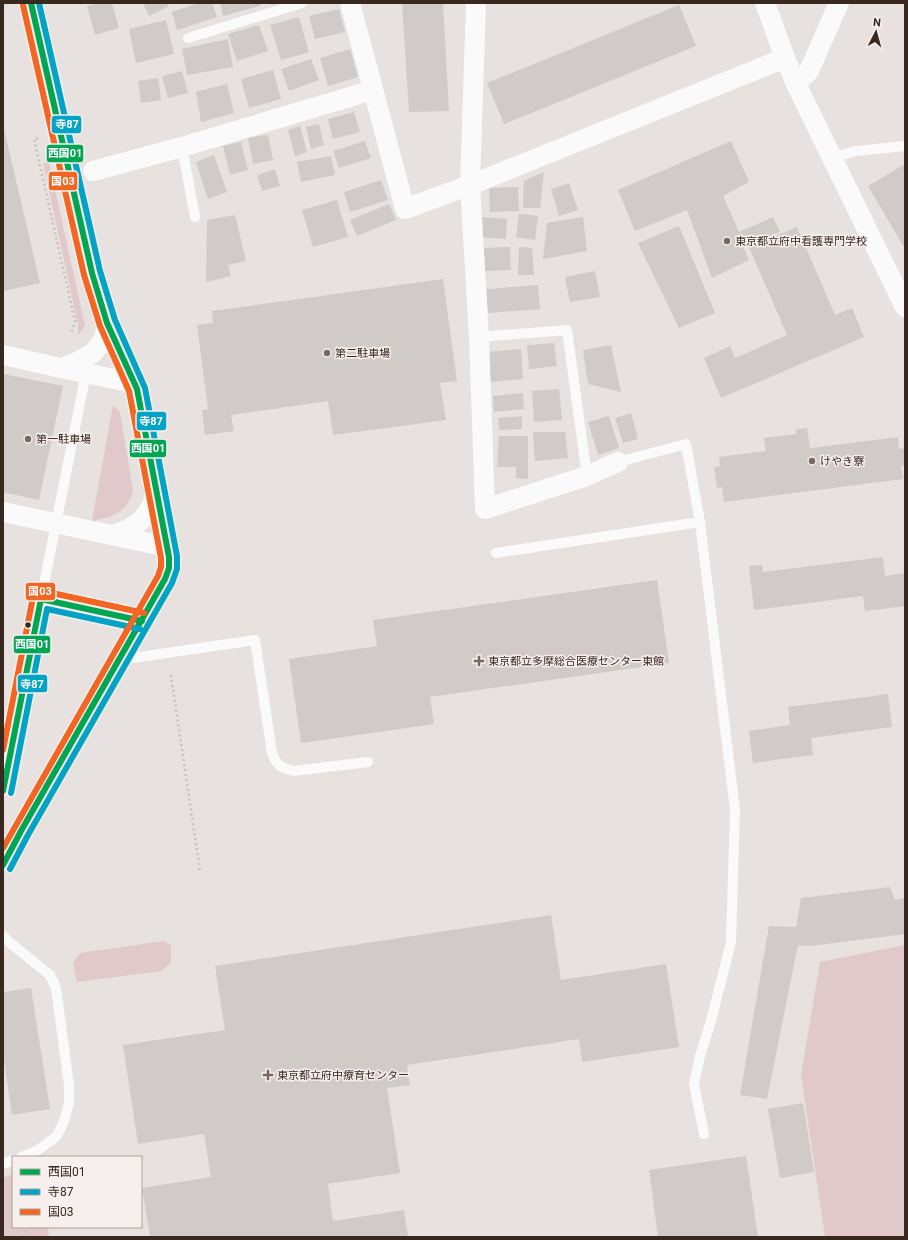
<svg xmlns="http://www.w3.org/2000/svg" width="908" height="1240" viewBox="0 0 908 1240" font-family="Roboto,'Noto Sans JP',sans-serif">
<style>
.green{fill:#e1c9cb}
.building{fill:#d0cac9}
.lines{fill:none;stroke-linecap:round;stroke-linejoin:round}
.path{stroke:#c7c2bf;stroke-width:2.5;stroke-dasharray:2 3;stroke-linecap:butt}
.service{stroke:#fbfafa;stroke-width:10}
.minor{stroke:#fbfafa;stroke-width:20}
.tertiary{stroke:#fbfafa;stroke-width:22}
.bus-1-casing{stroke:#f7efee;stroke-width:9}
.bus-2-casing{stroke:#f7efee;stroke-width:9}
.bus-3-casing{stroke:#f7efee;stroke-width:9}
.bus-1{stroke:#00a651;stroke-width:6}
.bus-2{stroke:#03a3c5;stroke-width:6}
.bus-3{stroke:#f26522;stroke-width:6}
.poi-dot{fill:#766963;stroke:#f7efee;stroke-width:1.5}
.bus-dot{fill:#39281f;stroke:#f7efee;stroke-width:1.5}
.labels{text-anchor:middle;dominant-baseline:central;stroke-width:3;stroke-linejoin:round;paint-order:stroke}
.poi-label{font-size:11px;fill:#39281f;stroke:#f7efee;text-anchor:start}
.line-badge{stroke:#f7efee;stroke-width:1.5}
.badge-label{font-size:11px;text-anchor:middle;font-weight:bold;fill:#fff}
</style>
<rect width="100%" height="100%" fill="#e7e1e0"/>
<g class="green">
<path d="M49,162L85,326L78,335V325L43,163Z"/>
<path d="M113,405L120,412L133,491C127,513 112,517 92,521Z"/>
<path d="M164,941L171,945V963L161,971L77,982L73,963L80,953Z"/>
<path d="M905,945V1237H825L801,1075L820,962Z"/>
<path d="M13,1174V1227H48L49,1237H3V1178Z"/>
</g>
<g class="building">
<path d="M97,3H112L119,28L95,35L87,6Z"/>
<path d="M143,3H167L169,6L149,16Z"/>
<path d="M199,3H212L217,17L177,30L172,12Z"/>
<path d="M220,3H260V6L223,16Z"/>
<path d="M402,3H443L449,111L409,112Z"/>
<path d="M679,5L696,46L504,124L487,83Z"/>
<path d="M339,9L345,32L315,39L309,16Z"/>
<path d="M299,17L309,52L281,60L270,25Z"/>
<path d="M166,20L174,54L136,63L129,29Z"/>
<path d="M259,25L268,51L237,61L228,34Z"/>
<path d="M228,39L233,67L187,75L182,49Z"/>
<path d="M350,49L358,77L328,86L320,58Z"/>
<path d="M311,59L319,80L289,91L281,69Z"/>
<path d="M273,70L281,99L249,108L241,79Z"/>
<path d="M182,71L188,93L168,98L162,76Z"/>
<path d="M158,78L161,100L141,103L138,81Z"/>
<path d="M227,84L234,113L201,122L196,92Z"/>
<path d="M354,112L360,132L333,139L328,119Z"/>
<path d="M319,124L324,145L311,149L306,127Z"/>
<path d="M3,125L40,283L3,291Z"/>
<path d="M300,126L307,152L295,156L288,130Z"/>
<path d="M268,135L273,160L253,164L248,138Z"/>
<path d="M365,141L371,158L339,168L333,151Z"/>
<path d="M731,141L749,182L723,196L739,232L773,217L780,232L743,246L749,260L712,278L687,210L635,231L618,190Z"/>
<path d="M241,142L248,170L230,175L223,146Z"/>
<path d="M214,155L227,192L208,199L196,162Z"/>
<path d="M331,156L335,175L301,182L297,162Z"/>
<path d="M905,164V249L868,186Z"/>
<path d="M275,169L280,186L262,191L257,175Z"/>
<path d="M544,172L540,208H523L524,181Z"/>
<path d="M381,180L388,200L350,212L344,192Z"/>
<path d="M569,183L578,210L559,216L551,189Z"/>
<path d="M518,187L519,211L490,212L489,188Z"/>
<path d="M337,200L348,237L313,247L302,210Z"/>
<path d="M389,204L396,220L357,236L350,220Z"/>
<path d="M519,214L538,216L535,240L516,237Z"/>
<path d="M235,215L246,261L228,265L231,276L206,282L207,220Z"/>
<path d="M482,217L507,219L506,239L480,237Z"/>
<path d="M583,217L587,251L543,259L547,223Z"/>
<path d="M679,226L715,313L679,328L638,243Z"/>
<path d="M797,227L835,315L852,308L864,337L721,398L704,358L730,346L735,358L787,335L749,247Z"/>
<path d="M510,247L511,270L485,271L484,248Z"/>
<path d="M519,247L532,248L534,275H518Z"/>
<path d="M595,271L600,297L570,302L565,277Z"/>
<path d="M443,279L457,381L440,383L446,420L333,435L328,401L231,415L234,431L205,435L202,410L208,409L197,325L213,323L212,311Z"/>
<path d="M538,285L540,309L488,313L486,289Z"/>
<path d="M554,343L557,366L529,369L527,345Z"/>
<path d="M611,345L621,392L588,384L583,350Z"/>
<path d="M521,349L523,379L490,382L488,352Z"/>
<path d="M3,374L63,386L39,500L3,492Z"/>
<path d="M559,389L562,420L534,422L532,391Z"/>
<path d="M523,393L524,409L494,412L493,396Z"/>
<path d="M631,413L638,439L623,443L615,418Z"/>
<path d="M522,416V429L499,430L498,418Z"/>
<path d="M609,416L619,448L598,455L588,422Z"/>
<path d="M807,428L810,448L898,437L899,449L905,448V465L901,466L903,479L724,502L722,487L717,488L714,467L720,466L719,457L766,451L764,438L797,434L796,429Z"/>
<path d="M533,432H565L568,458L535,461Z"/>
<path d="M499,436H528V479L516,478V467H497Z"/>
<path d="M883,557L885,576L905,573V606L865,611L863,596L754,610L749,566L762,565L763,572Z"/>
<path d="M657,580L669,663L430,697L434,724L301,743L289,659L377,646L373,620Z"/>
<path d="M888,694L892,727L811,738L813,755L753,763L749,731L790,725L788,707Z"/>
<path d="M890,887L895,900L905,898V934L810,946L798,945L767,1099L740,1095L769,926L796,927L801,898Z"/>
<path d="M551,915L561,980L666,964L679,1047L582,1062L579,1039L407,1065L410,1085L387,1088L400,1173L328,1184L333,1221L404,1210L408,1237H150L142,1188L211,1177L204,1134L138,1144L123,1045L225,1030L215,966Z"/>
<path d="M31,988L50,1109L12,1115L3,1054V992Z"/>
<path d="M803,1103L814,1172L780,1178L768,1109Z"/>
<path d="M746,1156L758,1237H658L649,1170Z"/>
</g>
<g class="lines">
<g class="path">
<path d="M38,138L34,139L75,321L71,333"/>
<path d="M171,675L200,871"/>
<path d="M22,1237L28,1227"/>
</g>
<g class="service">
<path d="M188,38L302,3"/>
<path d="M182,147L195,217"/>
<path d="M832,158L856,151L905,146"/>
<path d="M479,337L567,330L587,476"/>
<path d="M618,462L686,444L700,522L735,810L731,942L711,1021L700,1056L694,1084L704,1134"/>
<path d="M496,553L700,522"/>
<path d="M41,599L86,373"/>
<path d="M119,660L255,640L272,753C277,766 281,768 294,771L368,762"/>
<path d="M3,791L41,599L142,621"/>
<path d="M3,865L21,831L165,579L169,568L168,547"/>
<path d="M3,935L9,942L50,975L56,988L69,1085V1103L64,1121L57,1136L38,1150L21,1157"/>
<path d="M3,1164L13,1160"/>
</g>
<g class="minor">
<path d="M350,3L405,209L470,185L785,58"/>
<path d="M476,3L470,185L479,337L485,509L587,476L618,462"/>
<path d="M765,3L785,58L796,84L905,307"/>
<path d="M796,84L809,71L839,3"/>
<path d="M93,171L182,147L373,90"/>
<path d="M3,355L61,368L77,362L93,353L104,339L107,323"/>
<path d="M61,368L134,383"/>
<path d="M3,512L168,547"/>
<path d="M113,535C138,527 149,517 157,492"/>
</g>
<path class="tertiary" d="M31,3L92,273L107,323L137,389L168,547"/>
<defs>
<g id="bus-1">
<path d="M3,791L41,599L142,621"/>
<path d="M3,865L21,831L165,579L169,568V557L137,389L107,323L92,273L31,3"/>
</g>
<g id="bus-2">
<path d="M11,793L47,609L140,629"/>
<path d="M10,869L28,835L172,583L177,569V556L145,388L115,320L100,271L39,3"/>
</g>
<g id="bus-3">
<path d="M3,750L33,597L35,593L43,591L144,613"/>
<path d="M3,848L158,576L161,567V558L129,391L100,326L84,275L23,5"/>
</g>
</defs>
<use href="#bus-1" class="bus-1-casing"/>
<use href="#bus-2" class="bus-2-casing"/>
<use href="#bus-3" class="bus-3-casing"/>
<use href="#bus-1" class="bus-1"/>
<use href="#bus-2" class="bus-2"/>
<use href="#bus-3" class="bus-3"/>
</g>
<g class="poi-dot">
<circle cx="727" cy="241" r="4"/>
<circle cx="327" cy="353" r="4"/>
<circle cx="28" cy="439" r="4"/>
<circle cx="812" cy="461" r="4"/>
<path d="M477 655h4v4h4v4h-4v4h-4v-4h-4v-4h4z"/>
<path d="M266 1069h4v4h4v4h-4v4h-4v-4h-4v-4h4z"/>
</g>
<circle class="bus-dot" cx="28" cy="625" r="3.5"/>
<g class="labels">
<g class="poi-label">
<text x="735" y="241">東京都立府中看護専門学校</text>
<text x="335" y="353">第二駐車場</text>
<text x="36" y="439">第一駐車場</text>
<text x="820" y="461">けやき寮</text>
<text x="488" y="661">東京都立多摩総合医療センター東館</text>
<text x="277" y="1075">東京都立府中療育センター</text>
</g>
</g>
<g class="line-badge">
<rect x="51" y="115" width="31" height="19" rx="4" fill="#03a3c5"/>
<rect x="46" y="144" width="38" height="19" rx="4" fill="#00a651"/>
<rect x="48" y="171" width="30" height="20" rx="4" fill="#f26522"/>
<rect x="136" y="411" width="31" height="20" rx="4" fill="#03a3c5"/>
<rect x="129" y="439" width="38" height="19" rx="4" fill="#00a651"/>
<rect x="25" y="582" width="31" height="19" rx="4" fill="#f26522"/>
<rect x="13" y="635" width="38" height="19" rx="4" fill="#00a651"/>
<rect x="17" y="674" width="31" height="19" rx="4" fill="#03a3c5"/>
</g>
<g class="badge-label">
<text x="67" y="128">寺87</text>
<text x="65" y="157">西国01</text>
<text x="63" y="185">国03</text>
<text x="151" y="425">寺87</text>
<text x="148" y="452">西国01</text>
<text x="40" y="595">国03</text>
<text x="32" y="648">西国01</text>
<text x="32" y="688">寺87</text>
</g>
<rect width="908" height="1240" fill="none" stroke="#39281f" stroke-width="8"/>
<rect x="12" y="1156" width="130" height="72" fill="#f7efee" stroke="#ab9f9b"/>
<rect x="20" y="1169" width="20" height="6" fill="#00a651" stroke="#ab9f9b"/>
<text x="48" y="1176" font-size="12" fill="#39281f">西国01</text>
<rect x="20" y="1189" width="20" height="6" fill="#03a3c5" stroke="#ab9f9b"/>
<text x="48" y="1196" font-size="12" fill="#39281f">寺87</text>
<rect x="20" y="1209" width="20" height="6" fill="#f26522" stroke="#ab9f9b"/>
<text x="48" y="1216" font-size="12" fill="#39281f">国03</text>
<g transform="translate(876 32) rotate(6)" stroke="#f7efee" stroke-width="3" paint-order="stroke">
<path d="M0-3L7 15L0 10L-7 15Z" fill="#39281f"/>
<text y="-6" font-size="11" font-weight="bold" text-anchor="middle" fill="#39281f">N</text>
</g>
</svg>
